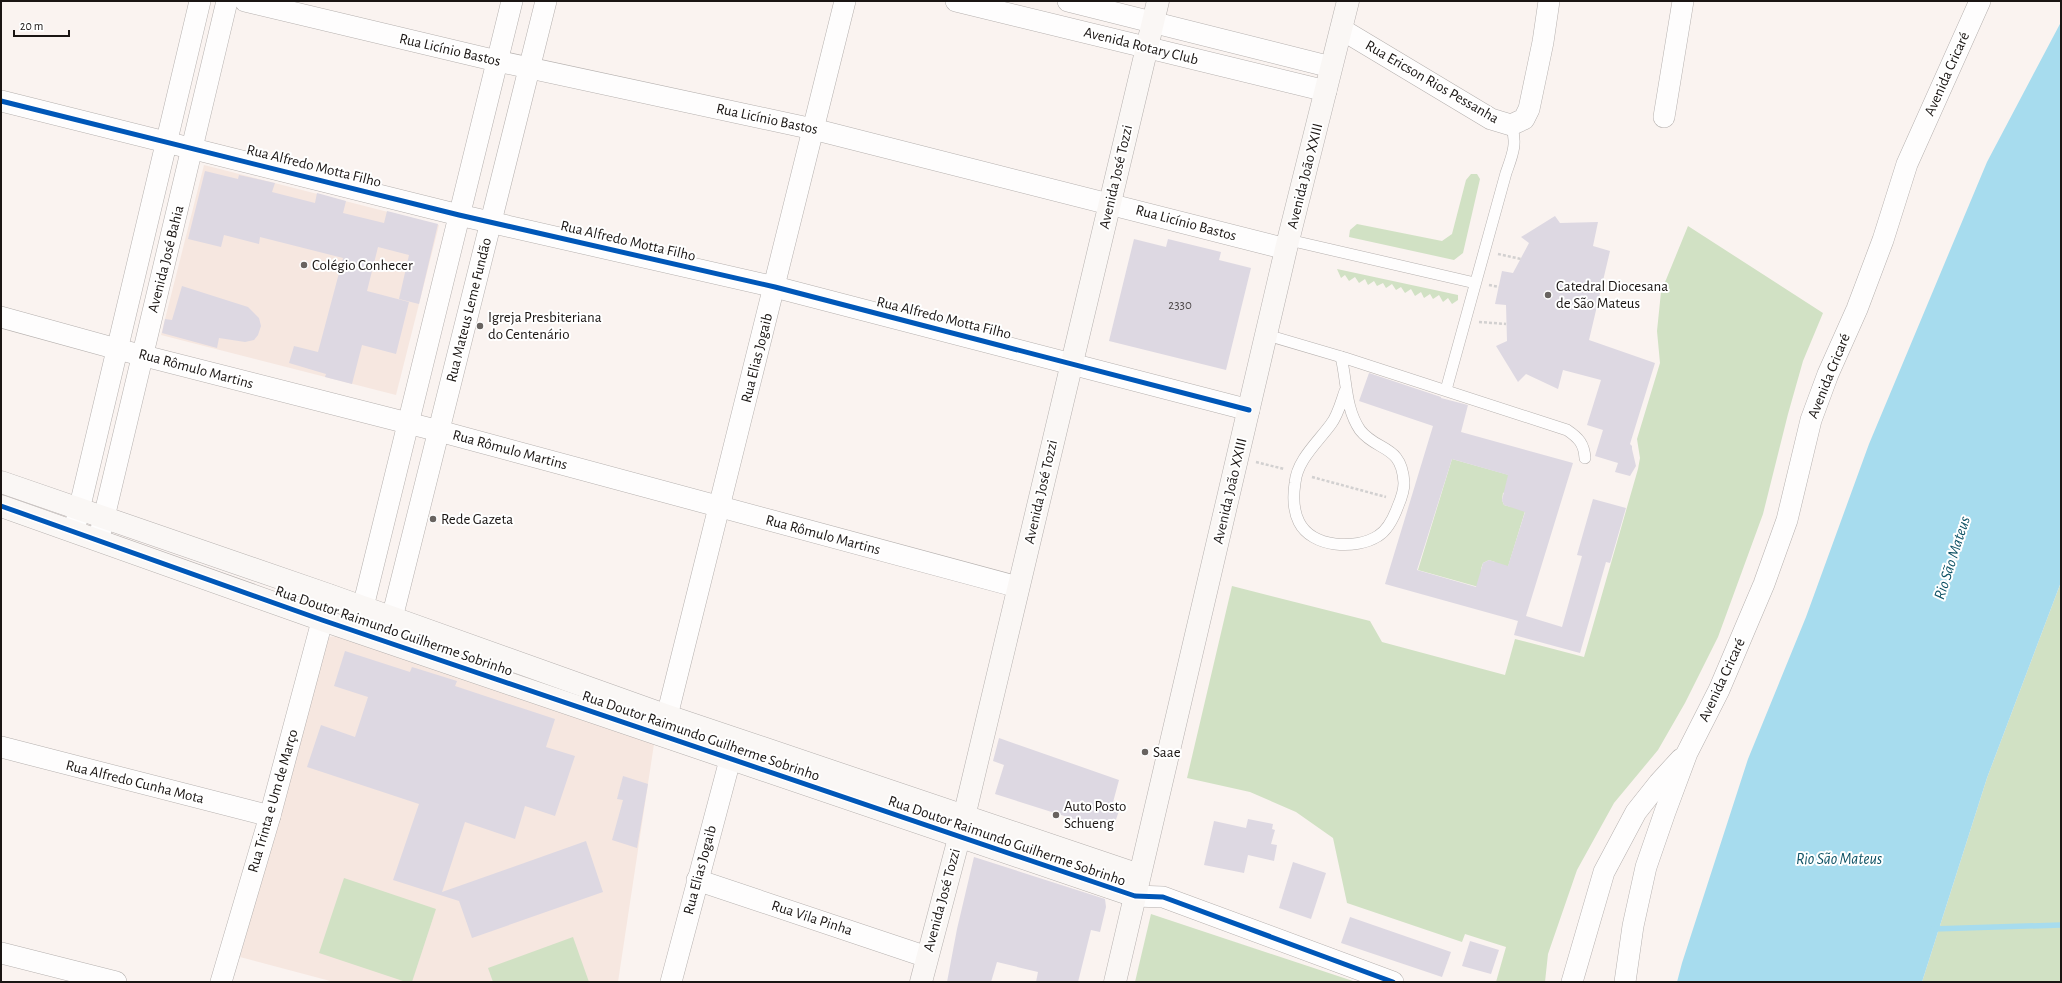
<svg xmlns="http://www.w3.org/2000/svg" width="2062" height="983" viewBox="0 0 2062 983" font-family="'Alegreya Sans',sans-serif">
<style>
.built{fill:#f6e7e0}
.green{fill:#d1e1c4;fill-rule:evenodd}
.water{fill:#a7dcee}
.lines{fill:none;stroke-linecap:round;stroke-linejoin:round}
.stream{stroke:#a7dcee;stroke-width:5.5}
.building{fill:#ddd8e2;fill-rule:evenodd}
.lane-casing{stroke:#b5b0ae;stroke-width:12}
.street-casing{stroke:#b5b0ae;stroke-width:22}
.secondary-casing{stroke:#b5b0ae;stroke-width:23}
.path{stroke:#d2d0d0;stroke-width:2.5;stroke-dasharray:3 2;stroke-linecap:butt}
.lane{stroke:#fefdfd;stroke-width:11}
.street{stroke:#fefdfd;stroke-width:21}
.secondary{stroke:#faf7f5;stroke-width:22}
.cycleway-casing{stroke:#fff;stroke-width:8}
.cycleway{stroke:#0057b8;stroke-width:5}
.poi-dot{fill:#686360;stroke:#fff;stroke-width:1.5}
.labels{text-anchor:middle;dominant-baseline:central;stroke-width:4;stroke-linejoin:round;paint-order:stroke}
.number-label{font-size:13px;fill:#4b4647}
.street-label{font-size:15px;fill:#1a1513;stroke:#fff}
.poi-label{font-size:15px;fill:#1a1513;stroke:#fff;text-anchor:start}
.water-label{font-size:16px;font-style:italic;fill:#0d5164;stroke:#fff}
</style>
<rect width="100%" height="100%" fill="#faf3f0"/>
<g class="built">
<path d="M204,165L439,225L396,395L161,335Z"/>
<path d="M339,636L654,744L618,982H334L240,957L327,637Z"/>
</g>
<g class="green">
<path d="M1471,174H1477L1480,179L1463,253L1454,260L1349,237L1350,230L1357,224L1442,241L1452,234L1466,180Z"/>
<path d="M1688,226L1823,313L1803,361L1788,414L1763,514L1718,637L1685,703L1658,750L1614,803L1577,870L1548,954L1545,982H1496L1506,947L1465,934L1462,942L1347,903L1333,838L1296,812L1250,792L1187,778L1232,586L1370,621L1382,642L1505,675L1515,639L1584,657L1638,469L1640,458L1637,439L1660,363L1657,331L1661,292Z"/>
<path d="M1337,269L1458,295V300L1452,304L1448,298L1443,302L1439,295L1433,299L1430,294L1424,298L1421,292L1415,296L1411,289L1405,293L1401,287L1396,290L1392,284L1386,288L1383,283L1377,286L1374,281L1368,285L1365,279L1359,283L1355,277L1349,281L1345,275L1341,278Z"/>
<path d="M1452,459L1534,482L1500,593L1418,570ZM1509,490L1511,507L1504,505L1502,500L1503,493ZM1489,560L1495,562L1484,575L1481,569L1483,563Z"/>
<path d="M2061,582V982H1922L1987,778Z"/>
<path d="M344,878L436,909L412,982H406L319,953Z"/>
<path d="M1151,914L1356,982H1135Z"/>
<path d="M573,937L589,982H493L488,968Z"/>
</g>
<path class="water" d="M2061,22V582L1987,778L1922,982H1677L1682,963L1748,759L1806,617L1869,444L1987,162Z"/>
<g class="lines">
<path class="stream" d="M1933,929L2061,925"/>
</g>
<g class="building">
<path d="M205,171L238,179L239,175L275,183L272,192L315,203L317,193L346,201L343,213L384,223L387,211L438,224L419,304L399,299L409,255L378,247L367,291L409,302L396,354L362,345L352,384L325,377L326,374L289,363L294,346L318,352L343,258L260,237L259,244L224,235L221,247L188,239Z"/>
<path d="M1555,216L1560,223L1598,222L1593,246L1610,251L1589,340L1655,363L1630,444L1632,446V449L1636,466L1630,476L1615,472L1618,463L1595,456L1603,430L1587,425L1601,380L1563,370L1558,389L1526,374L1518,382L1496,346L1507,341L1506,305L1495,304L1502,271L1513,273L1529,243L1521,237Z"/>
<path d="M1134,239L1166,247L1168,239L1221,252L1219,260L1251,268L1226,370L1109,341Z"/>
<path d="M182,286L248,307L259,318L261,326L258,335L254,340L245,342L219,338L217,348L162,333L165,319L172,320Z"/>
<path d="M1369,373L1441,397V398L1468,405L1461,432L1573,463L1526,616L1562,627L1582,556L1577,555L1593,499L1626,508L1610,563L1606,562L1580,653L1514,635L1518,621L1385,584L1433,426L1359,401ZM1452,459L1508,475L1502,500L1504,505L1525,512L1508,566L1489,560L1483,563L1476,587L1417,570Z"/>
<path d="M345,651L410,672L412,667L457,681L455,686L555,719L546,747L575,756L555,816L525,806L515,839L465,822L442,892L586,841L603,892L472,938L459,901L393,880L419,804L307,767L321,725L355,737L368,697L334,686Z"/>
<path d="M999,738L1119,780L1112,806L1120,808L1112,831L995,794L1004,765L993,761Z"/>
<path d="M623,776L648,784L637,848L612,840L623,800L617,799Z"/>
<path d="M1248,819L1273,824L1272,829L1275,830L1271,844L1277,845L1274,861L1248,855L1244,873L1204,865L1214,821L1246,828Z"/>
<path d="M974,857L1105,899L1106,907L1100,932L1091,930L1078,982H1036L1038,972L997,962L991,982H947L957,929Z"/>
<path d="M1293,862L1326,873L1311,919L1279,908Z"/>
<path d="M1350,917L1451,952L1442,977L1341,943Z"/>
<path d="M1470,941L1499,950L1491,974L1462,966Z"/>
</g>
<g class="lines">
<defs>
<g id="lane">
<path d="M1289,240L1475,283"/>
<path d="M1267,335L1345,358L1567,430C1579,438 1584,444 1585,458"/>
<path d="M1341,357C1347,381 1345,408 1360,430C1377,452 1402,444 1404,483C1404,490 1401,499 1398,506C1394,517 1388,530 1378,536C1356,550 1312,548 1299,522C1293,510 1293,496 1295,483C1297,460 1318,442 1331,424C1338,415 1341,402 1345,391"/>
<path d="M1446,390L1506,173C1512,156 1518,143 1511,125"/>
</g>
<g id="street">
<path d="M245,1L497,61L813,129L1286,249"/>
<path d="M956,1L1326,91"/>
<path d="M1068,1L1331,67"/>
<path d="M1341,29L1491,119L1511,125L1524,119L1529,109L1543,42L1549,1"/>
<path d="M1,101L459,215L775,287L1249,410"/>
<path d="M1664,117L1683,1"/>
<path d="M1,317L117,349L439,431L1018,587"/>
<path d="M74,531L200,1"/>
<path d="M100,534L227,1"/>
<path d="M363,607L512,1"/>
<path d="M392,618L546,1"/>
<path d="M663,732L845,1"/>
<path d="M1,747L270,816"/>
<path d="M697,880L927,957"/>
<path d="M1135,896L1163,897L1393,982"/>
<path d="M1,953L116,982"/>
<path d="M221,982L270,816L329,595"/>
<path d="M671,982L735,741"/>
<path d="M1572,982L1604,872L1636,812L1659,783L1681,759"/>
<path d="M1625,982L1633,926L1646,867L1665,812L1687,753L1719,690L1764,584L1787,520L1811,420L1828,374L1857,309L1883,240L1907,164L1980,1"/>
</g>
<g id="secondary">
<path d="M1,482L329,595L668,716L1139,875"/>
<path d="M1,506L322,620L1135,896"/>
<path d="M921,982L959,838L1158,1"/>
<path d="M1115,982L1286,249L1348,1"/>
</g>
</defs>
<use href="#lane" class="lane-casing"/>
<use href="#street" class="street-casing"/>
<use href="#secondary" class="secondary-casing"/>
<g class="path">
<path d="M1498,254L1521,259"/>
<path d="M1489,285L1499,287"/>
<path d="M1479,322L1506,324"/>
<path d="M1256,462L1284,469"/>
<path d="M1312,477L1386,497"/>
</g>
<use href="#lane" class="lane"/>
<use href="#street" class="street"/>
<use href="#secondary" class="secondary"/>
<defs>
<g id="cycleway">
<path d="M1,101L459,215L775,287L1249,410"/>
<path d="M1,506L322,620L1135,896L1163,897L1393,982"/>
</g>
</defs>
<use href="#cycleway" class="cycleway-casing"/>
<use href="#cycleway" class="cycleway"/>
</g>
<g class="poi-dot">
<circle cx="304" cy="265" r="4"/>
<circle cx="1548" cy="295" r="4"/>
<circle cx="480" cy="326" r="4"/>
<circle cx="433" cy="519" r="4"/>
<circle cx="1145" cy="752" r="4"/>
<circle cx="1056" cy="815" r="4"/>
</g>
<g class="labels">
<g class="number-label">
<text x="1180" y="305">2330</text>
</g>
<g class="street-label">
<text transform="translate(1141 46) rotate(14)">Avenida Rotary Club</text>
<text transform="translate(450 50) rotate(13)">Rua Licínio Bastos</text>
<text transform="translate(1947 74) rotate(-66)">Avenida Cricaré</text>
<text transform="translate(1432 82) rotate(30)">Rua Ericson Rios Pessanha</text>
<text transform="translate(767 119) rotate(12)">Rua Licínio Bastos</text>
<text transform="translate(314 166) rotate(14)">Rua Alfredo Motta Filho</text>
<text transform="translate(1305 176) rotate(-76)">Avenida João XXIII</text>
<text transform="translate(1116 177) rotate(-77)">Avenida José Tozzi</text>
<text transform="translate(1186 223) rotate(15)">Rua Licínio Bastos</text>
<text transform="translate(628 241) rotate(13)">Rua Alfredo Motta Filho</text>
<text transform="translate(166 259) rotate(-76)">Avenida José Bahia</text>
<text transform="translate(469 310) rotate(-76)">Rua Mateus Leme Fundão</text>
<text transform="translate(944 318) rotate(14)">Rua Alfredo Motta Filho</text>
<text transform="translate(757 358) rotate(-76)">Rua Elias Jogaib</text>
<text transform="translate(196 369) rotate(15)">Rua Rômulo Martins</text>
<text transform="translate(1829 376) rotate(-68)">Avenida Cricaré</text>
<text transform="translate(510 450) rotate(15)">Rua Rômulo Martins</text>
<text transform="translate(1230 491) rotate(-77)">Avenida João XXIII</text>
<text transform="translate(1041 492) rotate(-77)">Avenida José Tozzi</text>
<text transform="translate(823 535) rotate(15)">Rua Rômulo Martins</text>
<text transform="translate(394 631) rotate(19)">Rua Doutor Raimundo Guilherme Sobrinho</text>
<text transform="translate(1722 680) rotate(-65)">Avenida Cricaré</text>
<text transform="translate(701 736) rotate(19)">Rua Doutor Raimundo Guilherme Sobrinho</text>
<text transform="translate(135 782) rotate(14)">Rua Alfredo Cunha Mota</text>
<text transform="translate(273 801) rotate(-74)">Rua Trinta e Um de Março</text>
<text transform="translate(1007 841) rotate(19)">Rua Doutor Raimundo Guilherme Sobrinho</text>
<text transform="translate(700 870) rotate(-75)">Rua Elias Jogaib</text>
<text transform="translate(942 900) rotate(-75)">Avenida José Tozzi</text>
<text transform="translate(812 918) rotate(18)">Rua Vila Pinha</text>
</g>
<g class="poi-label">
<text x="312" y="265">Colégio Conhecer</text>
<text x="1556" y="286">Catedral Diocesana<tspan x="1556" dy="17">de São Mateus</tspan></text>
<text x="488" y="317">Igreja Presbiteriana<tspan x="488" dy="17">do Centenário</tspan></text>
<text x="441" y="519">Rede Gazeta</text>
<text x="1153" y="752">Saae</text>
<text x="1064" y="806">Auto Posto<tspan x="1064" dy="17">Schueng</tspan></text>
</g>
<g class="water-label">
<text transform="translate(1952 558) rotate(-72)">Rio São Mateus</text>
<text x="1839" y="859">Rio São Mateus</text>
</g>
</g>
<rect width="2062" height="983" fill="none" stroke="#1a1513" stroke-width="4"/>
<path d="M14 30v6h55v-6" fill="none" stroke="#1a1513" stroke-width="2"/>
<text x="20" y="30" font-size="12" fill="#1a1513" stroke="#ffffff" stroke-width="3" paint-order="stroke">20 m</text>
</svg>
